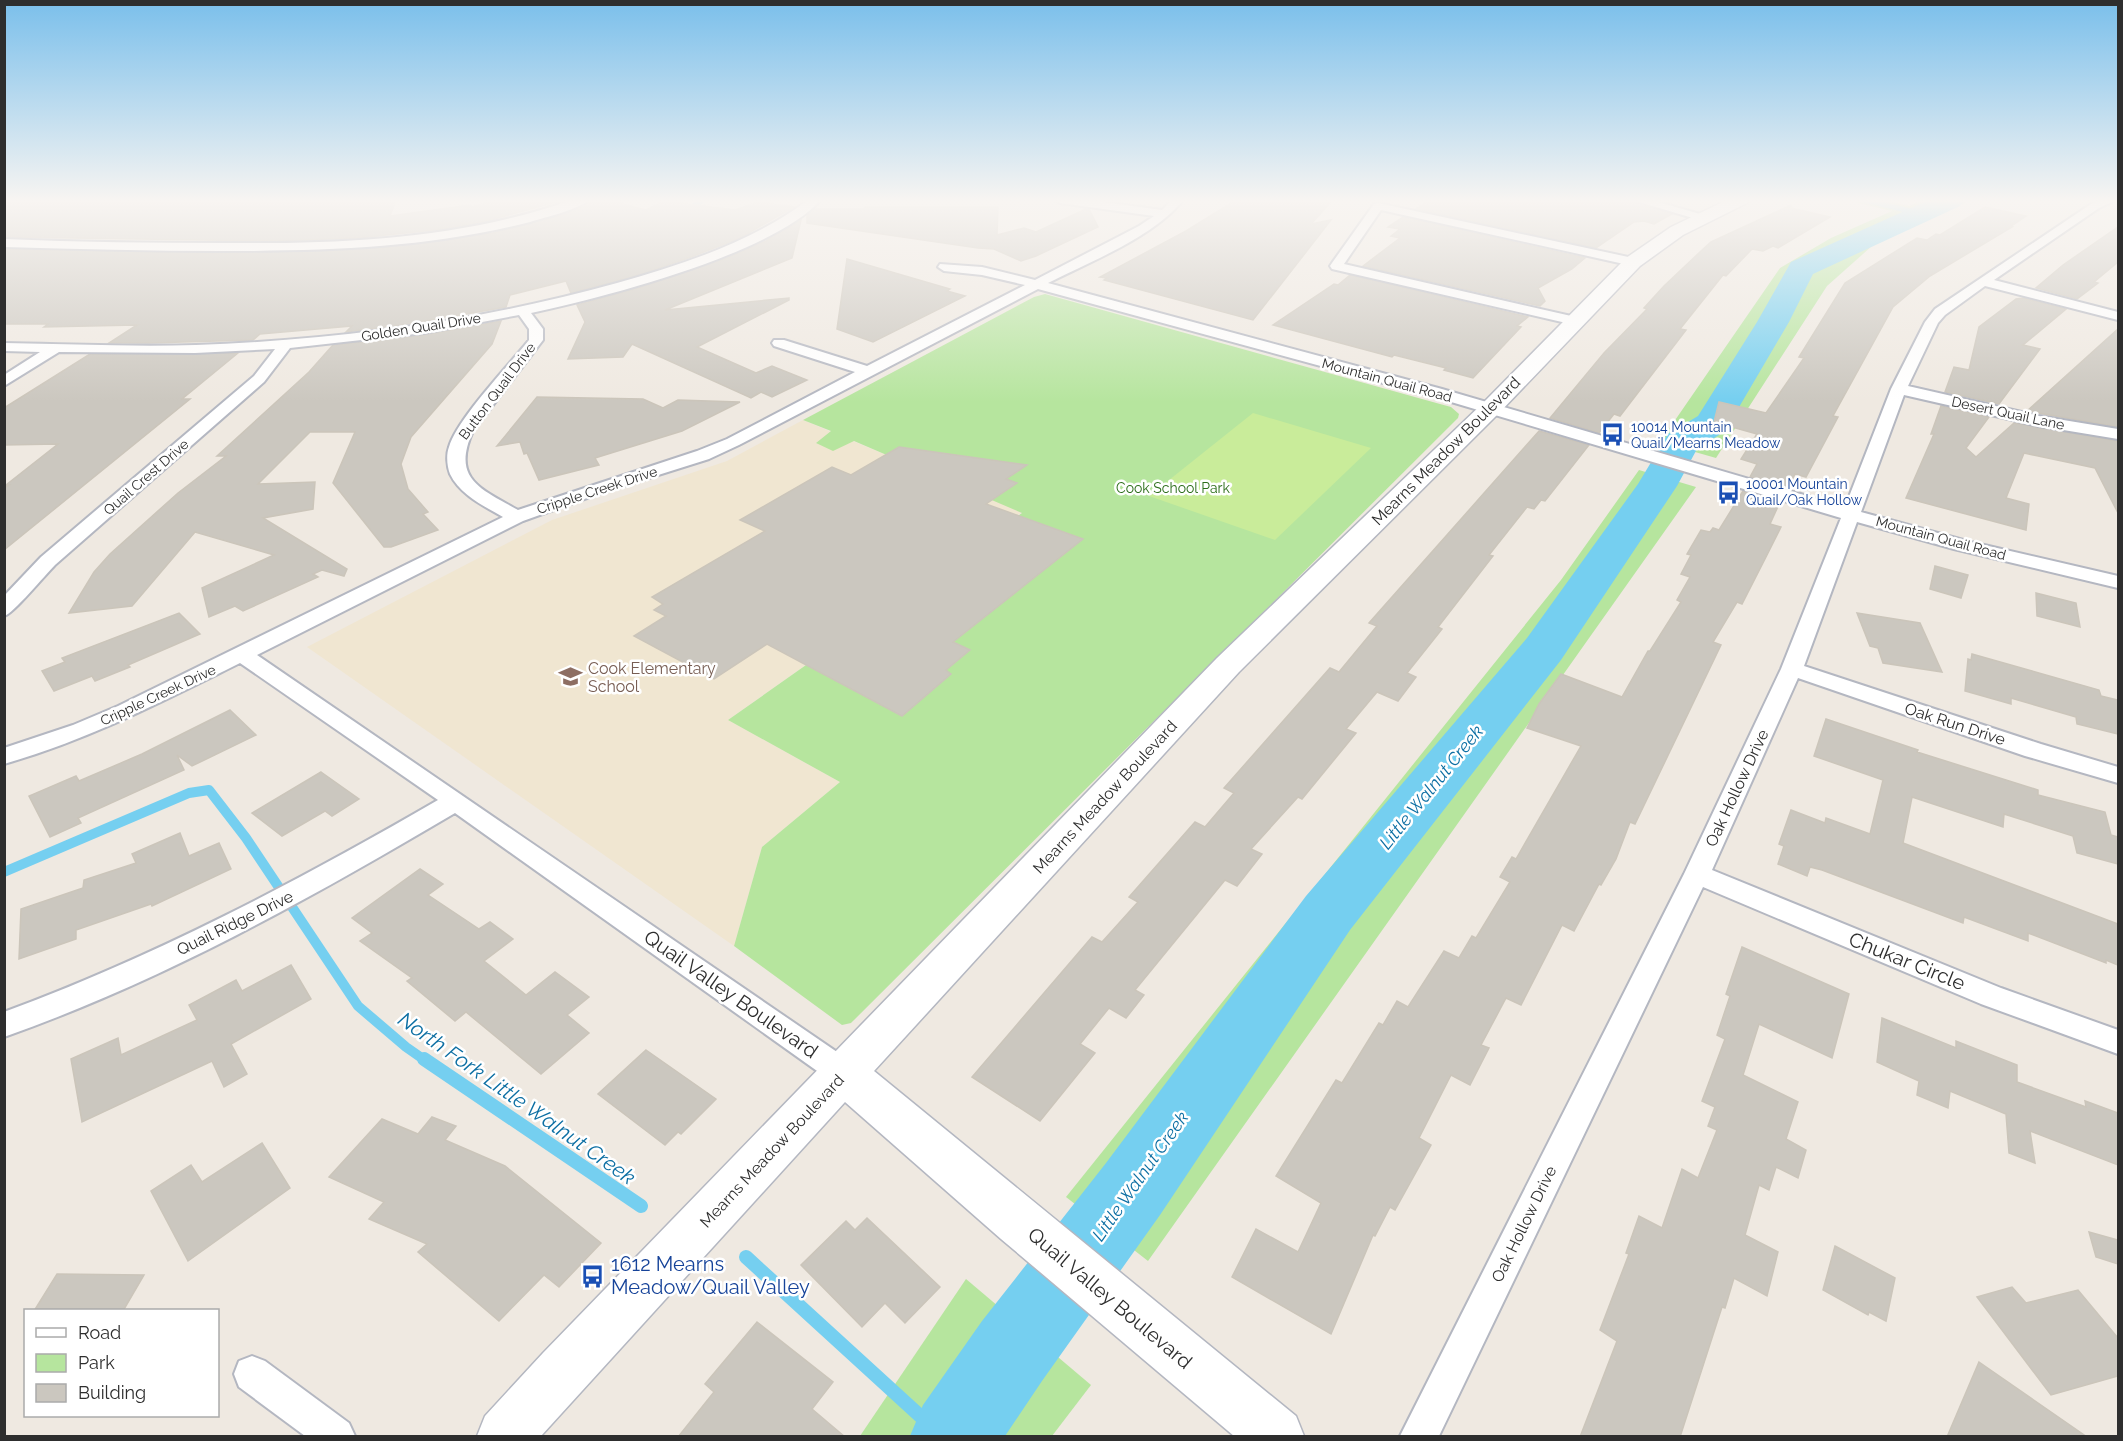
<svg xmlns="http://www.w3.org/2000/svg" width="2123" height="1441" viewBox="0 0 2123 1441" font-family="Raleway,sans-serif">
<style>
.education{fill:#f0e6d1}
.green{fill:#b6e59e}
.pitch{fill:#c9ec9a}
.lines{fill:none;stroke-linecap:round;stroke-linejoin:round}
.stream-far2{stroke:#75cff0;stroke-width:5}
.stream-far1{stroke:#75cff0;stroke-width:10}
.stream{stroke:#75cff0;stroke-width:14}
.river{fill:#75cff0;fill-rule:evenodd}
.building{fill:#cbc7bf;stroke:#cbc5ba;stroke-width:1.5}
.street-casing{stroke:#b4b7c1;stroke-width:4}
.secondary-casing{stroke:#b4b7c1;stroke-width:3}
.street{fill:#fff;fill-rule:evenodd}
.secondary{fill:#fff;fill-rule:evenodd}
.labels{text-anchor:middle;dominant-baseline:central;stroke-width:5;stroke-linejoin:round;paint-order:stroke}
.far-street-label{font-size:14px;fill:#2e2e2e;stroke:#fff}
.far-transit-label{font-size:14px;fill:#164399;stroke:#fff;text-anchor:start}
.far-park-label{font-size:14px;fill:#2c6e1b;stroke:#fff}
.street-label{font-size:16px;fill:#2e2e2e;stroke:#fff}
.education-label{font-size:16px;fill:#785e54;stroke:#fff;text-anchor:start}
.water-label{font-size:18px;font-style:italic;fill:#0d6fa3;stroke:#fff}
.near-street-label{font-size:20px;fill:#2e2e2e;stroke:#fff}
.near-transit-label{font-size:20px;fill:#164399;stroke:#fff;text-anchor:start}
.near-water-label{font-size:21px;font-style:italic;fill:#0d6fa3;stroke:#fff}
</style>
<rect width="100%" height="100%" fill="#efe9e1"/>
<path class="education" d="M803,420L1022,512L728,720L840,782L762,847L734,946L307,647L552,520L727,461Z"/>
<g class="green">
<path d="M1846,200H1884L1909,206L1922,200H1971L1872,246L1827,286L1716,458L1660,442L1780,268L1831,238L1892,211Z"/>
<path d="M1045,294L1440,404L1451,407L1459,414L1458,418L851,1023L842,1025L734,946L762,847L840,782L728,720L1022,513L854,441L833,451L816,443L831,431L803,420L1034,297Z"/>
<path d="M1639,470L1696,487L1148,1261L1066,1197L1561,580Z"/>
<path d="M966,1279L1091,1385L1052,1436H860Z"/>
</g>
<path class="pitch" d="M1253,413L1371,448L1275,540L1149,496Z"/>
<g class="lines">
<g class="stream-far2">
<path d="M1865,200L1922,214"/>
<path d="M685,211L703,200"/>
</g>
<path class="stream-far1" d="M4,872L189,793L209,790L246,838L358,1006L406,1047L426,1061"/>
<g class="stream">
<path d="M424,1059L641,1206"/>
<path d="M746,1257L942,1436"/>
</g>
<path class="river" d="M1929,200H1964L1960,206L1813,274L1789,322L1725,431L1697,449L1677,486L1561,660L1350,930L1160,1215L1042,1381L1005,1436H910L923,1405L982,1321L1106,1163L1306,896L1527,638L1638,484L1668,434L1698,416L1757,322L1791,262Z"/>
</g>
<g class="building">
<path d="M4,200H396L390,216L470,205L472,207L497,200H563L487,221L444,229L358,238L271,241L4,237Z"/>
<path d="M591,200H622V204L646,210L664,201L735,210L758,202L794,207L740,238L691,257L642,274L571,293L566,281L510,295L506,307L408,324L346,332L352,326L260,334L253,340L148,343H109L137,325L44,327L48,324H4V249L223,253L378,248L493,233L562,215L585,206Z"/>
<path d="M1236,200H1308L1330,203L1311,224L1331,220L1253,320L1104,280L1107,278L1100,277L1186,231Z"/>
<path d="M1430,200H1630L1672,214L1654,224L1644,221L1634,222L1596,248L1416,209Z"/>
<path d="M1791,205V208L1830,217L1778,248L1773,246L1763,251L1752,249L1726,276L1723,275L1680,329L1686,330L1620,416L1614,414L1599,433L1550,418L1604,353L1647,309L1644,308L1664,286L1701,251L1711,242Z"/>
<path d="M865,207H998L997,235L1024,228L1036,232L1086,209H1089L1098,227L1036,256L1021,261L994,249L978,248L807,223V214L814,209H864Z"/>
<path d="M1985,207L2026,216L2010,227H2012L1930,276L1893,307L1833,416L1838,417L1806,477L1795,474L1788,488L1750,477L1757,464L1741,459L1757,434L1714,422L1719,402L1766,413L1804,358L1799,357L1845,283L1917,238L1927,240L1936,234L1940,235Z"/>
<path d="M1403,217L1585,258L1572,269L1538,288L1545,301L1540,306L1363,266L1400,238L1391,236L1400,229L1388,227Z"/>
<path d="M801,220L792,258L665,310L789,298V300L697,347L756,373L772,366L807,380L772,397L761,392L751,398L632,344L623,357L568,359L585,322L577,305L642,287L727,258L766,241Z"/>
<path d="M2118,227V262L2094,282L2098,283L2077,299L2036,288L2063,265Z"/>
<path d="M847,259L950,289L947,291L965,296L873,342L837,329Z"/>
<path d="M1350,275L1528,317L1517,326L1521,327L1473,378L1444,370L1446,368L1394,355L1392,357L1273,325L1334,284L1338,285Z"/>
<path d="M2023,298L2066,309L2023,345L2040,349L1999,404L1945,392L1954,367L1969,370L1979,327L2016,299Z"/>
<path d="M501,321L492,344L411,437L401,464L408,489L428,512L423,514L438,530L391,547H384L333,483L355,432H310L258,484L315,482L313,509L263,518L347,569L344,576L322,570L313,574L318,577L243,611L235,606L209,617L202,588L274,555L195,532L132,606L69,613L94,572L110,554L178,493L226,456H217L309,372L333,345L424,335Z"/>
<path d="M2118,329V427L2027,411Z"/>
<path d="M238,353L182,399H190L4,550V488L9,485H6L58,444L4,445V408L90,354Z"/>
<path d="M537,397L643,399L663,408L678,400L740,402L682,431L595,458L599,465L539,480L527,453L524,454L520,442L497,446Z"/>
<path d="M1941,406L1989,417L1966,448L1976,457L2014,423L2118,441V513L2095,468L2024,453L2006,498L2029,504L2026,530L1906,498L1934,434H1931Z"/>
<path d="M1539,431L1589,445L1545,501L1541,500L1534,509L1527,507L1489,555L1493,556L1438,627L1442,629L1407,673L1416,677L1398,701L1377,692L1346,729L1356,733L1302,799L1298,797L1251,849L1262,854L1237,886L1225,880L1135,990L1144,995L1126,1018L1109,1008L1080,1044L1095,1053L1040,1121L972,1077L1092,937L1102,942L1138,902L1129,897L1195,822L1205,827L1234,793L1224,788L1330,668L1339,672L1377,626L1369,623Z"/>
<path d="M899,447L1027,465L1006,479L1017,483L986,504L1083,539L953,642L970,650L946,670L951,674L902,716L767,644L714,679L634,636L666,616L654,610L663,604L652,597L765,531L740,520L832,467L851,475Z"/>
<path d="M1743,491L1780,502L1770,524L1781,527L1766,557L1742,604L1737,602L1713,642L1721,645L1635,824L1630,822L1616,859L1601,885L1599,884L1574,931L1562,925L1521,1005L1506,998L1481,1045L1489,1048L1470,1085L1451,1075L1419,1138L1431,1145L1395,1210L1390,1207L1375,1236L1373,1235L1331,1334L1232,1277L1256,1229L1298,1252L1321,1203L1276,1176L1336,1080L1342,1083L1379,1023L1383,1025L1397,1001L1408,1007L1444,951L1459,958L1472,936L1476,938L1510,882L1500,877L1512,857L1516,859L1581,746L1527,728L1539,704L1561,674L1622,697L1648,651H1650L1681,602L1677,600L1690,577L1681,574L1691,555L1687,554L1701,530L1710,532L1713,528L1719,530Z"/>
<path d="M1935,566L1968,575L1961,598L1930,589Z"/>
<path d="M2036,593L2076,603L2080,627L2037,616Z"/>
<path d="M179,613L200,634L128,665L130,667L95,681L92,676L54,691L42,671L65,662L62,658Z"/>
<path d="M1857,613L1920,623L1942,672L1883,663L1878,648L1870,646Z"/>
<path d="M1972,654L2099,690L2101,696L2118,700V734L2077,724L2076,717L2011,698V704L1965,691L1968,659L1971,660Z"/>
<path d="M230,710L256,735L192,766L177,755L184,770L78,818L81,823L50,837L29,796L76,776L79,781L142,754Z"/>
<path d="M1826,719L1918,750L1917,752L2038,790V795L2105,812L2111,835L2118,837V864L2077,853L2073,836L2004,814L2003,827L1912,797L1903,843L2118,924V965L2106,960V963L2028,933V941L1964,917L1963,923L1822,870L1810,867L1807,876L1778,864L1784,846L1779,844L1791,810L1825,823L1826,818L1870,834L1883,780L1814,756Z"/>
<path d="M321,772L359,799L332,816L325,811L282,836L252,813Z"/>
<path d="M180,833L189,856L219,843L231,869L152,906L151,904L76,930V939L19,959L21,909L83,888L84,880L136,863L132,854Z"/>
<path d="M420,869L443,884L428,895L479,929L490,922L513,939L484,961L526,995L555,972L589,997L567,1015L589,1033L541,1074L466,1012L455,1021L407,981L412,978L360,941L372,933L352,918Z"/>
<path d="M1742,947L1849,994L1832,1058L1759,1024L1743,1075L1798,1102L1786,1139L1806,1150L1798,1178L1776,1167L1769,1190L1759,1185L1745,1235L1778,1252L1767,1296L1734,1278L1725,1308L1722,1307L1680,1437H1580L1617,1341L1600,1330L1629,1254L1626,1253L1639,1216L1662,1228L1682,1169L1698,1178L1717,1130L1708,1126L1715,1107L1702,1101L1725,1039L1717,1035L1730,996L1726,994Z"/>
<path d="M291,965L311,999L231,1044L247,1074L224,1087L212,1061L82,1122L71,1059L118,1038L121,1055L197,1020L189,1005L236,980L242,991Z"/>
<path d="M1882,1018L1956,1048V1041L2017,1065V1082L2086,1107L2085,1101L2118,1113V1165L2030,1131L2035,1163L2009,1153L2006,1114L1950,1091L1948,1108L1917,1095L1919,1081L1877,1062Z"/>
<path d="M646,1050L716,1099L681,1134L678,1132L665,1145L598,1094Z"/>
<path d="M432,1117L456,1126L445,1140L505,1166L601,1243L559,1287L544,1275L499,1321L418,1252L427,1244L369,1219L384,1202L329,1177L382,1119L418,1134Z"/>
<path d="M262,1143L290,1188L188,1261L151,1191L191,1165L202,1182Z"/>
<path d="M867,1218L940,1287L905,1323L885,1303L862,1327L801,1265L846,1221L855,1230Z"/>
<path d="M2089,1232L2118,1240V1264L2096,1257Z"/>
<path d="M1835,1246L1895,1278L1886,1321L1869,1312L1868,1315L1823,1290Z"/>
<path d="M57,1274L144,1275L123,1311H34Z"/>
<path d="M2012,1287L2026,1303L2078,1290L2118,1338V1376L2051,1395L1977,1297Z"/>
<path d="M757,1322L833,1382L812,1409L845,1437H678L714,1392L705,1384Z"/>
<path d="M1979,1362L2087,1437H1947Z"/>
</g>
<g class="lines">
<defs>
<g id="street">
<path d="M572,200H589C577,210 546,217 530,222C429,248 327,251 223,251C150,251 77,249 4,247V239C79,242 153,243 227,243C345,244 460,239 572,200Z"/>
<path d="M808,200H821C770,255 605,297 531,313L543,329V340L473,431C451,479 481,489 518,510L697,451L727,439L855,372L774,346L772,343L774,340H784L867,366L1025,285L982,275L944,271L938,267L940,264L982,267L1035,280L1139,226L1154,216L1060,203L1055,200H1088L1162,210L1172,200H1183C1155,236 1090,262 1048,283L1442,389L1845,507L1891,389L1925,322L1935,309L2091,204L2100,200H2116L2099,208L1994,280L2118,312V320L1985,286L1945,315L1938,323L1908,386L2039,416L2118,429V439L2039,426L1904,395L1861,512L1967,541L2118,576V588L1954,549L1857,522L1804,666L2041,744L2118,767V783L2025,756L1798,678L1712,870L2001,988L2118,1030V1054L1981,1004L1703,887L1439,1436H1400L1684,874L1781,669L1841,518L1431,396L1038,289L739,445L709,459L601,493L523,521L257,655L856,1065L860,1074L856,1083L845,1087L834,1083L455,813C311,898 163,981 4,1037V1012C156,956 298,881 438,800L240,663C163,701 88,740 4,764V748L73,725L118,706L503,517C484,506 460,495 450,474C447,466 446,455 449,447C457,419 509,365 529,340V329L519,315L424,333L290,348L264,382L55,565C45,575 13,614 4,616V596L41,557L254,376L275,349L195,353L59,352L4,386V375L40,352L4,351V343C68,344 132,347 196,345C338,340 481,321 617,283C684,264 752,242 808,200Z"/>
<path d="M1632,200H1651L1707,216L1709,218L1703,221Z"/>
<path d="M1378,203L1633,258L1639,262L1633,266L1381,210L1344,264L1580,318L1582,321L1575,325L1332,269L1330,266L1332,263L1374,204Z"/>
<path d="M252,1356L265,1361L349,1423L355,1436H305L239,1387L234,1374L239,1361Z"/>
</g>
<path id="secondary" d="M1727,200H1749L1747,203L1683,235L1640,266L1499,413L1239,672L874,1071L1296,1416L1304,1436H1234L1001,1239L845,1102L541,1436H477L485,1416L543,1353L1217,658L1483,403L1626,258L1671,227Z"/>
</defs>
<use href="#street" class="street-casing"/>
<use href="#secondary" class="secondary-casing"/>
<use href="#street" class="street"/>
<use href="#secondary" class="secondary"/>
</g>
<linearGradient id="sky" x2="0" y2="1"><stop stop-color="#7abfeb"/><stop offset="0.5" stop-color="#f8f5f2"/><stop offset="1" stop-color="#f8f5f2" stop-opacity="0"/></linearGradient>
<rect width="2123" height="402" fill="url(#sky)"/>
<defs>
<symbol id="bus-bare" viewBox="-9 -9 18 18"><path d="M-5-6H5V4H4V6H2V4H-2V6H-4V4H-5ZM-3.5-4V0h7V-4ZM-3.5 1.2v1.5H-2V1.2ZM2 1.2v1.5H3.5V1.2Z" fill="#1a4fb4" stroke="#fff" stroke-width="2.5" paint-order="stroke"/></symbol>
<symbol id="school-bare" viewBox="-9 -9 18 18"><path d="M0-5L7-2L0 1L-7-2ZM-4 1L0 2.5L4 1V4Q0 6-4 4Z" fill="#8d6e63" stroke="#fff" stroke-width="2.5" paint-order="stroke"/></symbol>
</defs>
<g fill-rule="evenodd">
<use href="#bus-bare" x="1596" y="418" width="33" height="33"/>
<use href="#bus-bare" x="1712" y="476" width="33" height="33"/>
<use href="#school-bare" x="554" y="660" width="33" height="33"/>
<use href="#bus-bare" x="576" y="1260" width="33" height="33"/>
</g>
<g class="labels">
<g class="far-street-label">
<text transform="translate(421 327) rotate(-9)">Golden Quail Drive</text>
<text transform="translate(1387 380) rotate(15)">Mountain Quail Road</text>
<text transform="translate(497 391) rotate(-53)">Button Quail Drive</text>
<text transform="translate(2008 413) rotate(12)">Desert Quail Lane</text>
<text transform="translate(146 477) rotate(-41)">Quail Crest Drive</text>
<text transform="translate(597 490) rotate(-18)">Cripple Creek Drive</text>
<text transform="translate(1941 538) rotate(15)">Mountain Quail Road</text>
<text transform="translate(158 695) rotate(-25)">Cripple Creek Drive</text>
</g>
<g class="far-transit-label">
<text x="1631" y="427">10014 Mountain<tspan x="1631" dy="16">Quail/Mearns Meadow</tspan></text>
<text x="1746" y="484">10001 Mountain<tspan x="1746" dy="16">Quail/Oak Hollow</tspan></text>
</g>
<g class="far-park-label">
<text x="1173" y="488">Cook School Park</text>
</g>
<g class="street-label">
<text transform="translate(1446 451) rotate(-45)">Mearns Meadow Boulevard</text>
<text transform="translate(1955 724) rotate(18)">Oak Run Drive</text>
<text transform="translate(1737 788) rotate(-65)">Oak Hollow Drive</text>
<text transform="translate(1105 797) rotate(-47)">Mearns Meadow Boulevard</text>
<text transform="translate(235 923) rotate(-26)">Quail Ridge Drive</text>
<text transform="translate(772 1151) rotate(-47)">Mearns Meadow Boulevard</text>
<text transform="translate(1524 1224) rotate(-64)">Oak Hollow Drive</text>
</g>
<g class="education-label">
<text x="588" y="668">Cook Elementary<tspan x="588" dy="18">School</tspan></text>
</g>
<g class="water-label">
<text transform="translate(1431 787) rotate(-51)">Little Walnut Creek</text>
<text transform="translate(1140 1176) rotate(-55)">Little Walnut Creek</text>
</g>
<g class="near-street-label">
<text transform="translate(1907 961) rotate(22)">Chukar Circle</text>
<text transform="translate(731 994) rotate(35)">Quail Valley Boulevard</text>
<text transform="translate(1110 1298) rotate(40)">Quail Valley Boulevard</text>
</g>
<g class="near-transit-label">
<text x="611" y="1264">1612 Mearns<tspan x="611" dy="23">Meadow/Quail Valley</tspan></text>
</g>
<g class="near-water-label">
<text transform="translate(517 1098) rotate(35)">North Fork Little Walnut Creek</text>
</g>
</g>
<rect width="2123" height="1441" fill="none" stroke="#2e2e2e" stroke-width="12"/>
<rect x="24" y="1309" width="195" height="108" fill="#ffffff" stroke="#ababab" stroke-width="1.5"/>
<rect x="36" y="1328" width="30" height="9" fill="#ffffff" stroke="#ababab" stroke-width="1.5"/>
<text x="78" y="1339" font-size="18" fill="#2e2e2e">Road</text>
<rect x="36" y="1354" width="30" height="18" fill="#b6e59e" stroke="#ababab" stroke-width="1.5"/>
<text x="78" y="1369" font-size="18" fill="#2e2e2e">Park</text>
<rect x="36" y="1384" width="30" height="18" fill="#cbc7bf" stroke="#ababab" stroke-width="1.5"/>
<text x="78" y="1399" font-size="18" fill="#2e2e2e">Building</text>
</svg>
